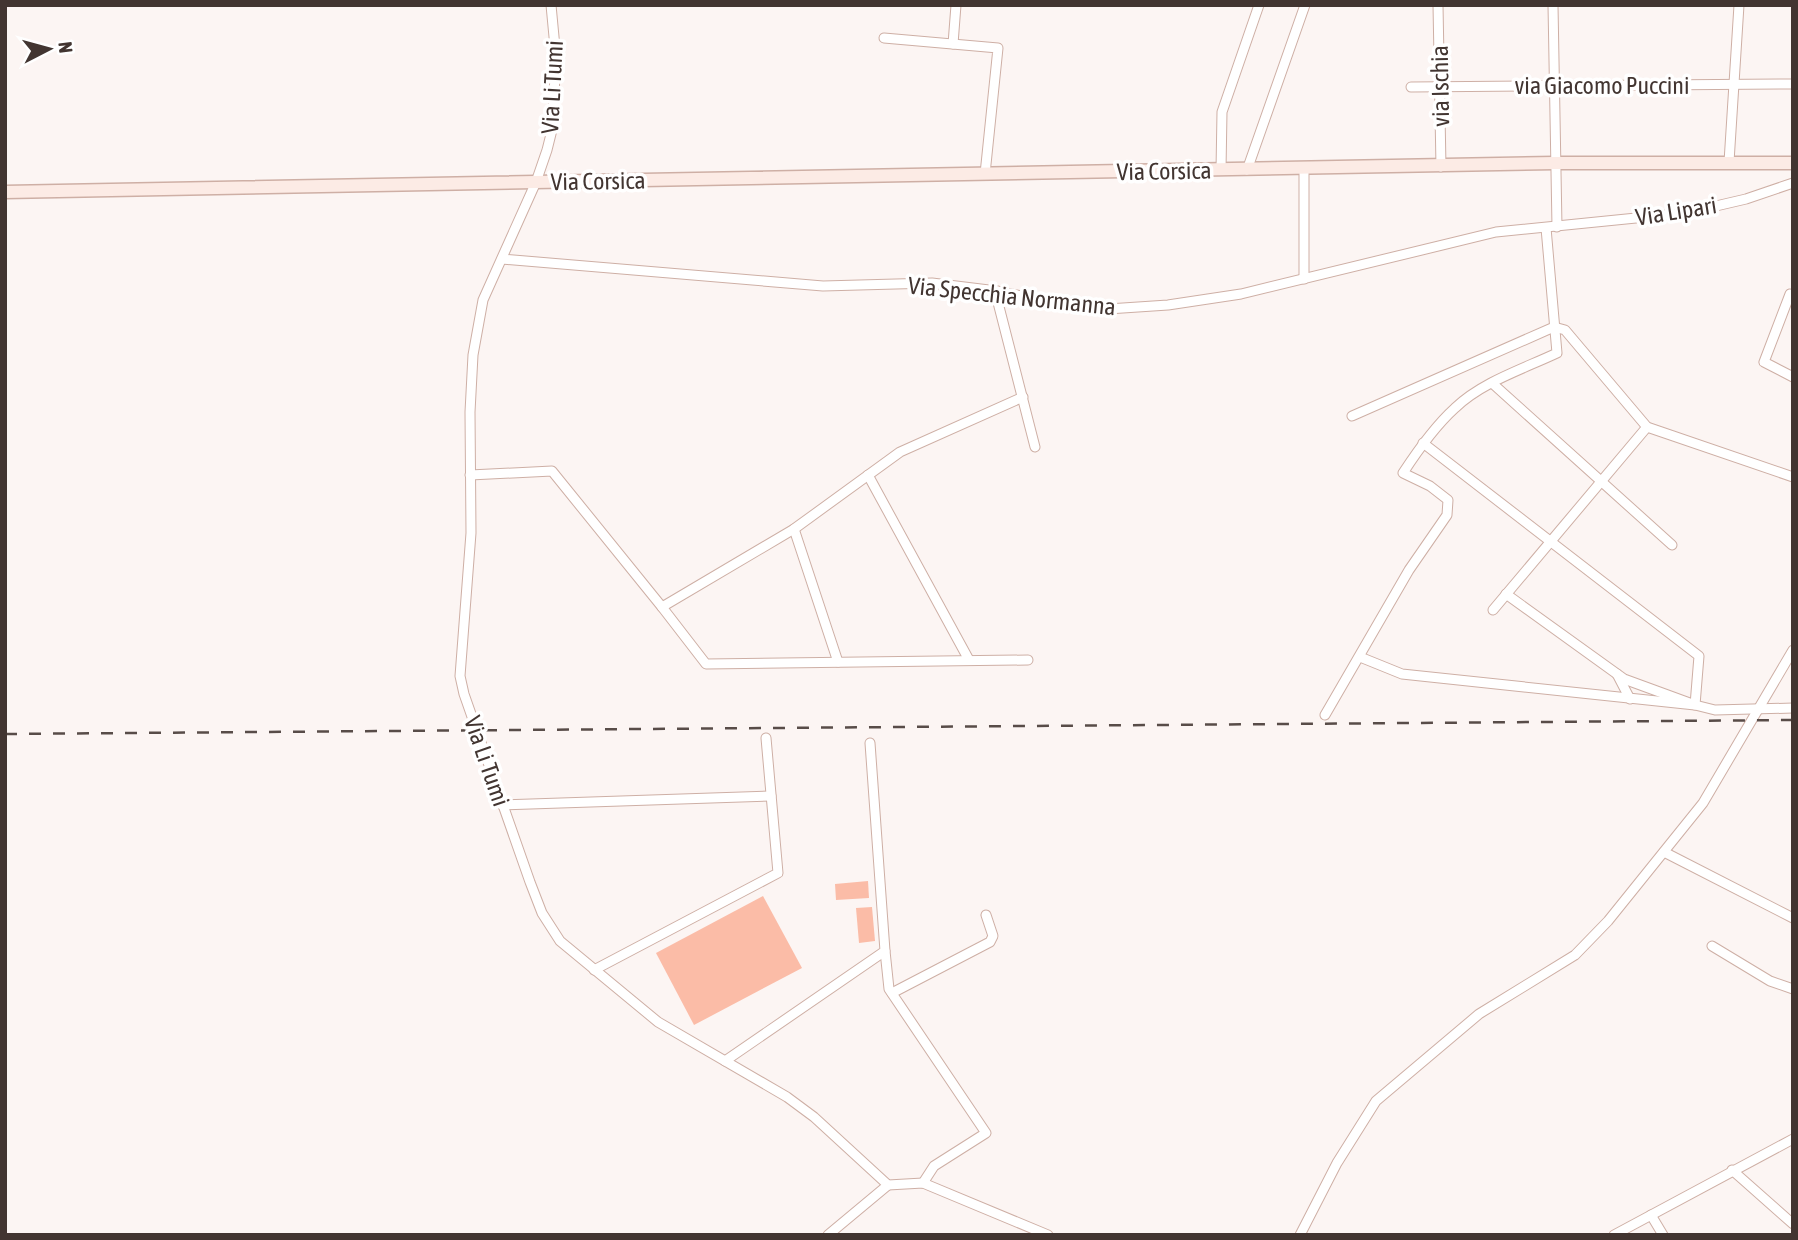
<svg xmlns="http://www.w3.org/2000/svg" width="1798" height="1240" viewBox="0 0 1798 1240" font-family="'Asap Condensed',sans-serif">
<style>
.green{fill:#fbbca7}
.lines{fill:none;stroke-linecap:round;stroke-linejoin:round}
.minor-casing{stroke:#ceafa5;stroke-width:11}
.secondary-casing{stroke:#ceafa5;stroke-width:15}
.minor{stroke:#fff;stroke-width:9}
.secondary{stroke:#fcebe5;stroke-width:12}
.rail{stroke:#584c48;stroke-width:2.5;stroke-dasharray:12 12;stroke-linecap:butt}
.labels{text-anchor:middle;dominant-baseline:central;stroke-width:7;stroke-linejoin:round;paint-order:stroke}
.street-label{font-size:24px;fill:#423531;stroke:#fff}
</style>
<rect width="100%" height="100%" fill="#fcf5f3"/>
<g class="green">
<path d="M868,881L869,898L836,900L835,884Z"/>
<path d="M763,896L802,968L694,1025L656,953Z"/>
<path d="M872,907L875,941L859,943L856,908Z"/>
</g>
<g class="lines">
<defs>
<g id="minor">
<path d="M551,5L556,58L552,130L547,150L536,182L483,300L473,355L470,412L471,533L460,676L464,694L530,882L542,913L560,941L658,1022L787,1097L814,1117L888,1185L923,1183L1048,1235"/>
<path d="M1438,5L1441,167"/>
<path d="M1553,5L1557,227"/>
<path d="M884,38L998,48L985,174"/>
<path d="M953,44L956,5"/>
<path d="M1411,87L1793,84"/>
<path d="M1729,162L1739,5"/>
<path d="M1221,170L1222,112L1259,5"/>
<path d="M1247,170L1305,5"/>
<path d="M502,259L823,286L932,283L997,291L1061,304L1108,309L1168,305L1241,294L1496,232L1686,213L1746,199L1793,183"/>
<path d="M1304,279V169"/>
<path d="M995,291L1035,447"/>
<path d="M1793,296L1790,294L1764,362L1793,377"/>
<path d="M1492,383L1672,545"/>
<path d="M1352,416L1554,327L1565,330L1647,427L1793,477"/>
<path d="M470,475L552,471L662,607L794,529L900,452L1023,397"/>
<path d="M868,475L969,660"/>
<path d="M794,529L838,662"/>
<path d="M1506,594L1624,679L1695,705L1715,710L1793,708"/>
<path d="M662,607L706,664L1028,660"/>
<path d="M1493,610L1647,427"/>
<path d="M1360,657L1402,674L1695,705L1699,656L1423,443"/>
<path d="M1617,674L1630,699"/>
<path d="M1325,715L1409,570L1447,515L1448,500L1430,486L1403,473C1418,450 1434,427 1455,408C1482,382 1523,369 1557,353L1546,228"/>
<path d="M502,805L771,796"/>
<path d="M1664,852L1793,918"/>
<path d="M1712,946L1770,981L1793,989"/>
<path d="M885,951L889,989L986,1133L934,1166L923,1183"/>
<path d="M594,970L778,873L766,738"/>
<path d="M892,993L990,942L993,936L986,915"/>
<path d="M725,1061L885,951L870,743"/>
<path d="M1732,1170L1793,1224"/>
<path d="M1651,1215L1663,1235"/>
<path d="M828,1235L888,1185"/>
<path d="M1300,1235L1337,1163L1376,1101L1479,1014L1575,955L1608,921L1703,803L1793,650"/>
<path d="M1614,1235L1793,1139"/>
</g>
<path id="secondary" d="M5,192L1555,163H1793"/>
</defs>
<use href="#minor" class="minor-casing"/>
<use href="#secondary" class="secondary-casing"/>
<use href="#minor" class="minor"/>
<use href="#secondary" class="secondary"/>
<path class="rail" d="M5,734L1793,720"/>
</g>
<g class="labels">
<g class="street-label">
<text x="1602" y="85">via Giacomo Puccini</text>
<text transform="translate(1440 86) rotate(-91)">via Ischia</text>
<text transform="translate(552 87) rotate(-87)">Via Li Tumi</text>
<text transform="translate(1164 171) rotate(-1)">Via Corsica</text>
<text transform="translate(598 181) rotate(-1)">Via Corsica</text>
<text transform="translate(1676 211) rotate(-9)">Via Lipari</text>
<text transform="translate(1012 296) rotate(6)">Via Specchia Normanna</text>
<text transform="translate(487 761) rotate(71)">Via Li Tumi</text>
</g>
</g>
<rect width="1798" height="1240" fill="none" stroke="#423531" stroke-width="14"/>
<g transform="translate(49 49) rotate(84)" stroke="#ffffff" stroke-width="5" paint-order="stroke">
<path d="M0-5L12 26L0 18L-12 26Z" fill="#423531"/>
<text y="-10" font-size="19" font-weight="bold" text-anchor="middle" fill="#423531">N</text>
</g>
</svg>
